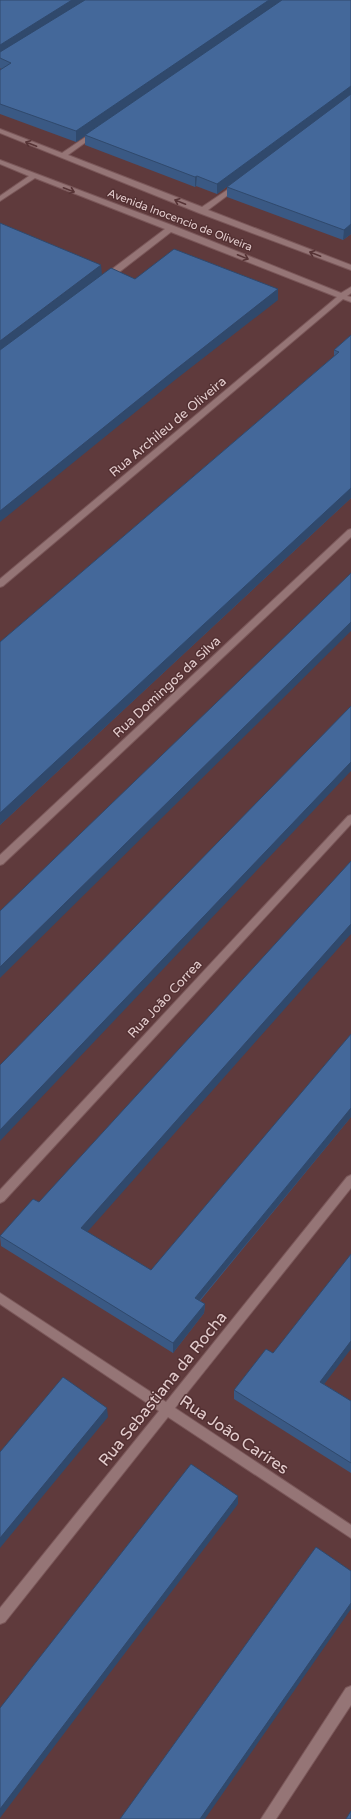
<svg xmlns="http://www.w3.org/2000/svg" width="351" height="1819" viewBox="0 0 351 1819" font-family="'Varela Round',sans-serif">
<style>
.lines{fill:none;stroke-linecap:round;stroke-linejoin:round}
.minor-casing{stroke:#7a5759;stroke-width:2}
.minor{fill:#957576;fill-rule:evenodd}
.wall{fill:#3a5984}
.shaded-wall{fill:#30496c}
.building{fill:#44689a;stroke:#30496c}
.oneway{stroke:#563335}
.labels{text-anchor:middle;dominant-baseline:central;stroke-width:3;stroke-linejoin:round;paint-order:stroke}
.far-street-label{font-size:11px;fill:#e4cdce;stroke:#533032}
.street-label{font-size:13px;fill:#e4cdce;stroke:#533032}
.near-street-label{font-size:16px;fill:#e4cdce;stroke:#533032}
</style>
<rect width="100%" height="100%" fill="#5f3a3c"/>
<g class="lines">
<defs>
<g id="minor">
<path d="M0,129L62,153L93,132H97V134L68,155L202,207L236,184H240V186L208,210L351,265V270L199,213L0,133Z"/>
<path d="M0,160L174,226L341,293L351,287V293L347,296L351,297V302L343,299L3,586L0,587V579L337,297L171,232L109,280H103V276L165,229L35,178L0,201V196L29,176L0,164Z"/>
<path d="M351,529V537L3,864L0,865V855L348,530Z"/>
<path d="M351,815V824L4,1201L0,1203V1190L348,816Z"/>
<path d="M351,1175V1188L175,1408L351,1525V1538L168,1417L5,1622L0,1624V1608L159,1411L0,1304V1293L166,1402L347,1177Z"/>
<path d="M351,1686V1705L276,1819H261L346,1688Z"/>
</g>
</defs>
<use href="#minor" class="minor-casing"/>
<use href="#minor" class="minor"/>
</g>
<g class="wall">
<path d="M0,0H351V234L343,240L227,197V187L266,158L217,194L196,186L195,187L85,145V136L76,142L0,114V70L1,69L0,68Z"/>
<path d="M351,335V498L0,825V642L334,356V350Z"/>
<path d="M351,1117L200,1301L205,1304L204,1313L173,1353L1,1246L0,1236L87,1232L151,1270Z"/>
<path d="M324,1384L351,1401V1473L234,1399V1390Z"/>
</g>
<g class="shaded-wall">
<path d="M72,0H88L0,55V45Z"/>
<path d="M269,0H283L85,135V136L76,142V131Z"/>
<path d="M351,86V96L217,194V184Z"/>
<path d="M197,176L196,186L195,187V177Z"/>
<path d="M351,224V234L343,240L344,230Z"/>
<path d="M101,265L102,275L0,352V341Z"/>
<path d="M278,289V300L175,380L0,522V511L175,370Z"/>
<path d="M351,488V498L0,825V813Z"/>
<path d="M351,622V631L0,978V967Z"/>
<path d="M351,762V771L0,1141V1130Z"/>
<path d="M351,924V934L82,1238L81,1228Z"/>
<path d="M351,1108V1117L194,1307L195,1298Z"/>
<path d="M205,1304L204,1313L173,1353V1343Z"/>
<path d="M351,1341V1349L319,1391L320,1382Z"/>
<path d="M107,1408L108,1417L0,1548V1538Z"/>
<path d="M238,1496V1504L0,1818V1809Z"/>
<path d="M351,1603V1609L205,1819H200Z"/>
</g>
<g class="building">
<path d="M0,0H72L0,45Z"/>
<path d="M85,0H269L76,131L0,104V70L11,63L0,58V52Z"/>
<path d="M282,0H351V86L217,184L197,176L195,177L85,135Z"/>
<path d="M351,94V224L344,230L227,187Z"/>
<path d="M0,223L101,265L0,341Z"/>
<path d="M174,249L278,289L175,370L0,511V350L111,268L135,279Z"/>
<path d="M351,335V488L0,813V642L339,352L334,350Z"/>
<path d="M351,573V622L0,967V911Z"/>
<path d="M351,706V762L0,1130V1065Z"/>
<path d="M351,861V924L81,1228L151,1270L351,1034V1108L195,1298L205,1304L173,1343L0,1236L33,1199L39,1202Z"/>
<path d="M351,1254V1341L320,1382L351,1401V1463L234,1390L266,1349L273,1353Z"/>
<path d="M63,1377L107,1408L0,1538V1452Z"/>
<path d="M191,1464L238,1496L0,1809V1708Z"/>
<path d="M316,1547L351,1571V1603L200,1819H120Z"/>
<path d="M351,1811V1819H346Z"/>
</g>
<defs><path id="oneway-shaft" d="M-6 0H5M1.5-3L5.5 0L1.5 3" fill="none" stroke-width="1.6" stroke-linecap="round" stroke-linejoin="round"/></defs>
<g class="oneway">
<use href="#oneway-shaft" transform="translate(31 144) rotate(-159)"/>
<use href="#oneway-shaft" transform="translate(69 190) rotate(21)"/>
<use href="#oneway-shaft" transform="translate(180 202) rotate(-158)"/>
<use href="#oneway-shaft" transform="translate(315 254) rotate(-159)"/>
<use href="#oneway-shaft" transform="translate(243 257) rotate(22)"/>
</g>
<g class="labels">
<g class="far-street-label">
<text transform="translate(180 220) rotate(21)">Avenida Inocencio de Oliveira</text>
</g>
<g class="street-label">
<text transform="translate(168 427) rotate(-40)">Rua Archileu de Oliveira</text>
<text transform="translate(167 687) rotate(-43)">Rua Domingos da Silva</text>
<text transform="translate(165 999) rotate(-47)">Rua João Correa</text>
</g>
<g class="near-street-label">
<text transform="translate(163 1389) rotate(-51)">Rua Sebastiana da Rocha</text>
<text transform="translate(234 1435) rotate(34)">Rua João Carires</text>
</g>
</g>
</svg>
